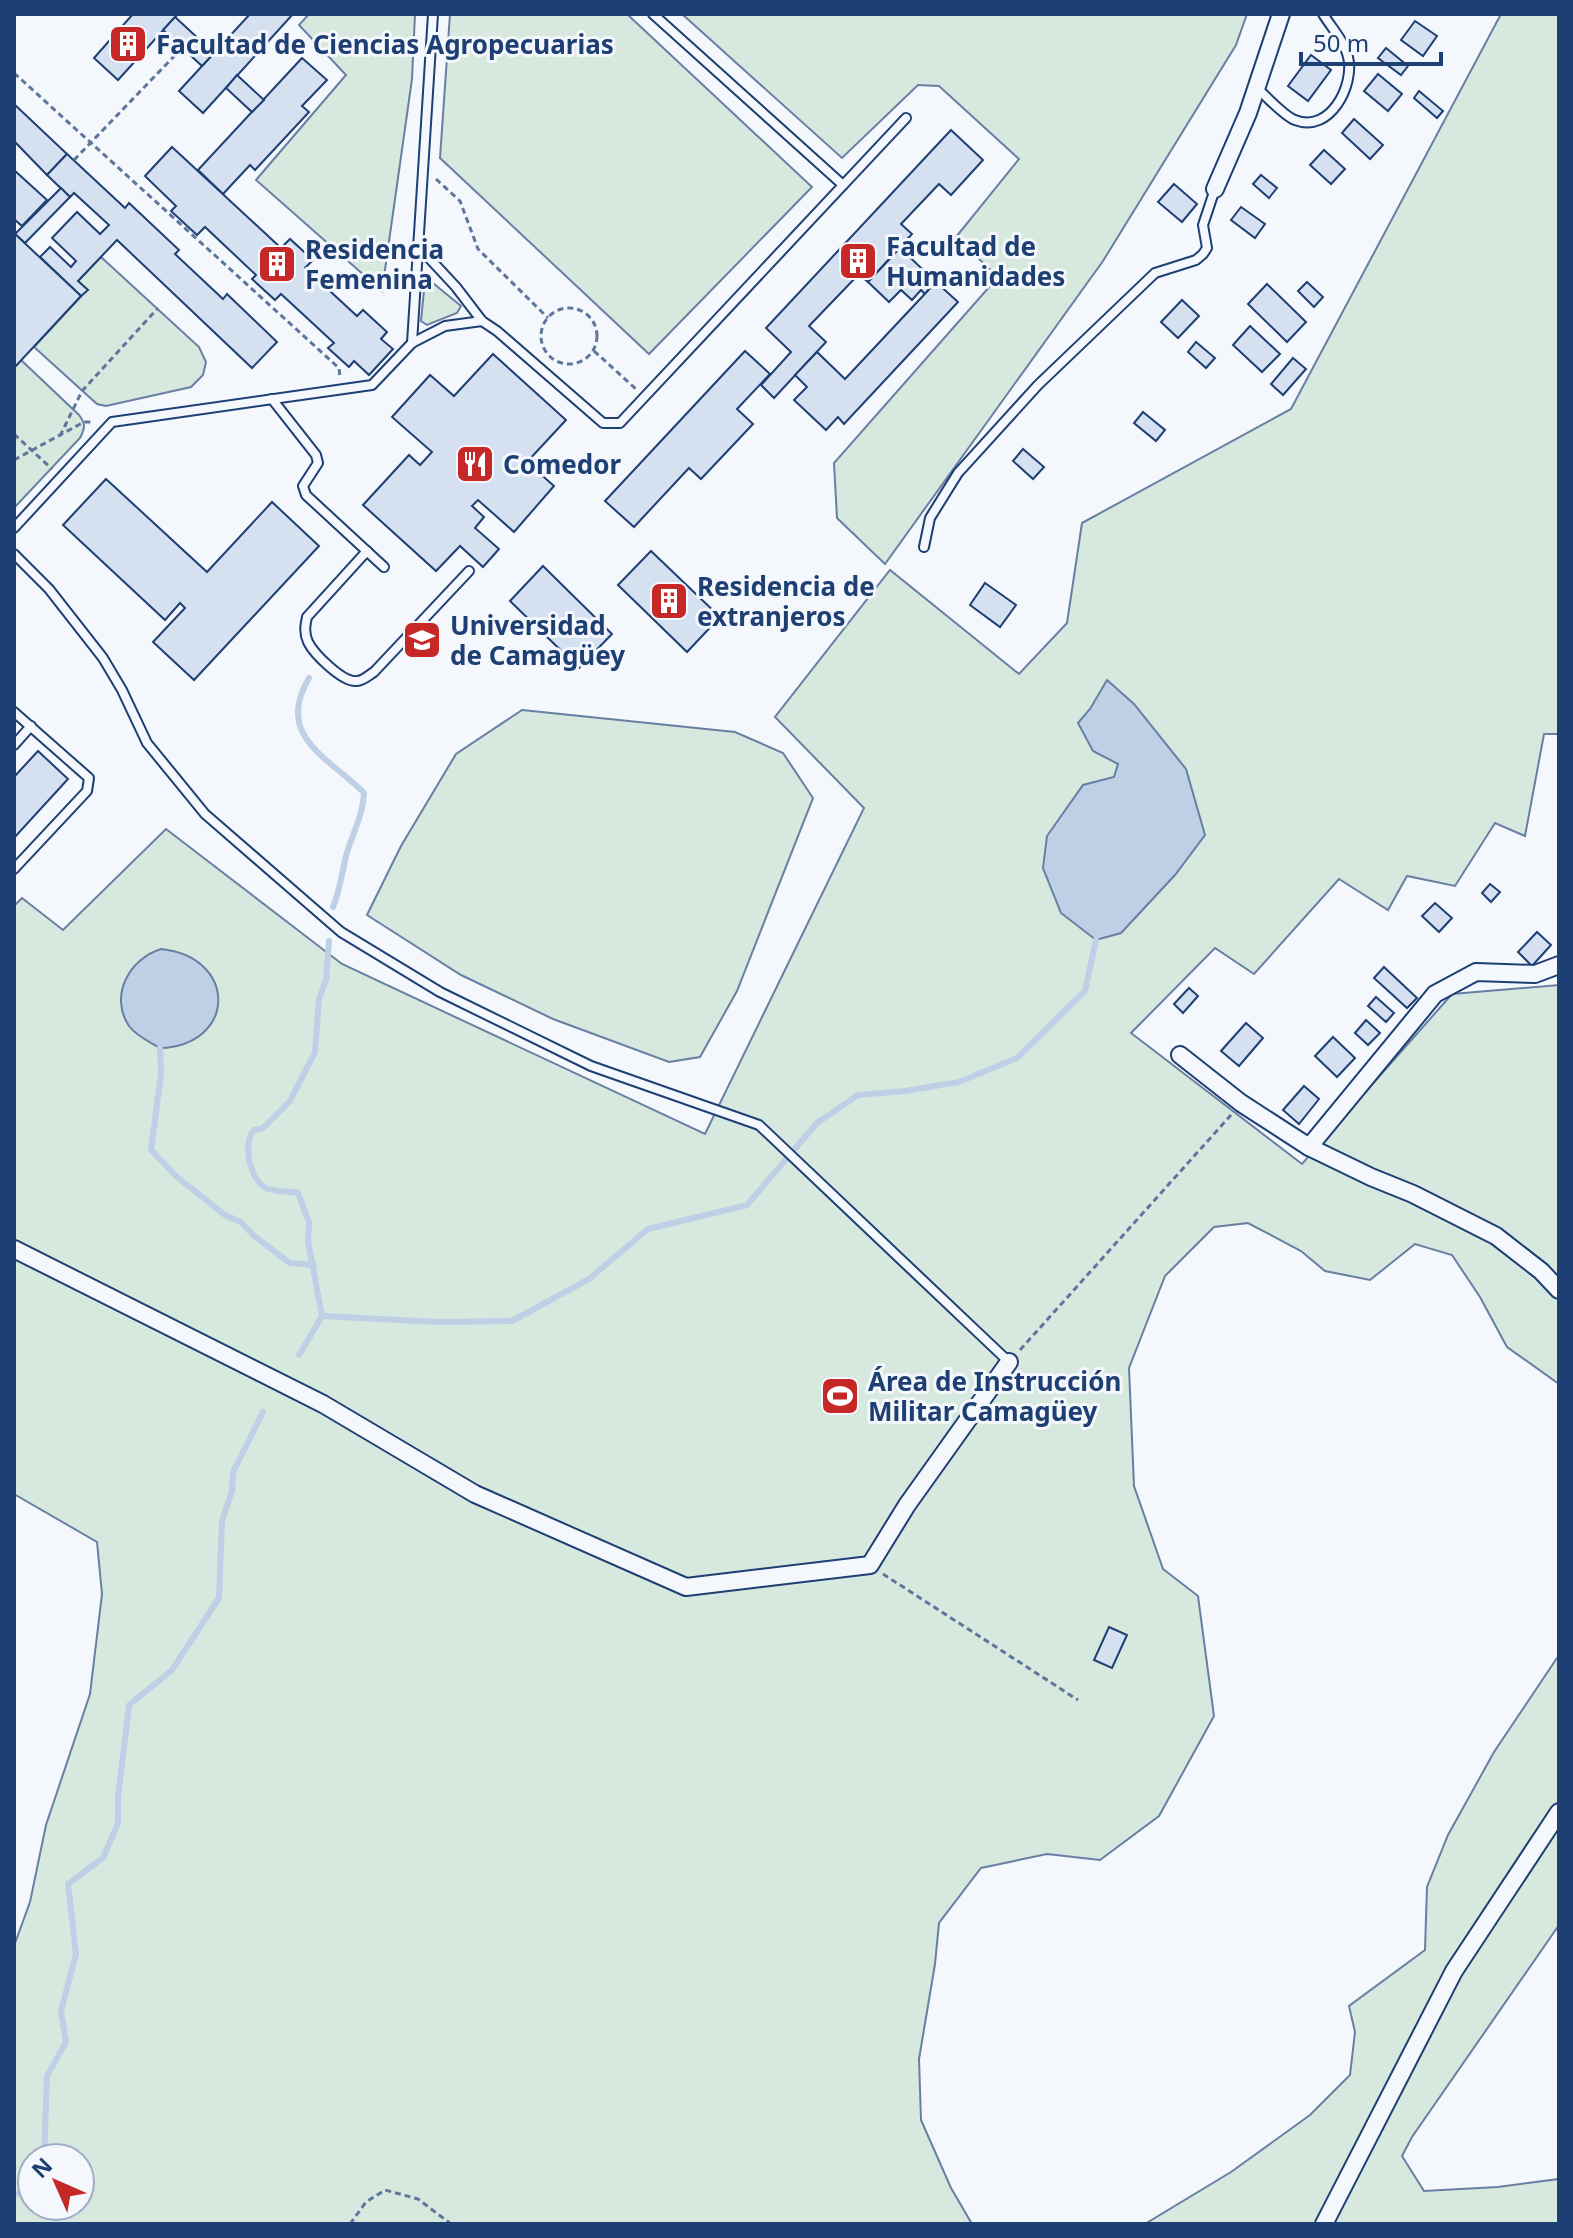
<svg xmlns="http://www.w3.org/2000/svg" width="1573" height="2238" viewBox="0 0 1573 2238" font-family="'Noto Sans',sans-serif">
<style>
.green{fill:#d7e8df;stroke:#687fa3;stroke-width:2;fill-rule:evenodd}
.water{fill:#bed0e5;stroke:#687fa3;stroke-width:2}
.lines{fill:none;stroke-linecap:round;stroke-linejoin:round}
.stream{stroke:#bed0e5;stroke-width:6}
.building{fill:#d5e0f0;stroke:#1d3f73;stroke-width:2}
.lane-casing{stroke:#1d3f73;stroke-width:12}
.street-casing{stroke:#1d3f73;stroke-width:20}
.path{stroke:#5e769c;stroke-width:3;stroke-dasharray:6 4;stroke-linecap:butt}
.lane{stroke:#f4f7fb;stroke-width:8}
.street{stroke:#f4f7fb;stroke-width:16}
.labels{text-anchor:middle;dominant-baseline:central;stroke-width:6;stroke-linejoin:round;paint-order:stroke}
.poi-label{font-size:26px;font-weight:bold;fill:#1d3f73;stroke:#f4f7fb;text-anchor:start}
</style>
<rect width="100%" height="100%" fill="#f4f7fb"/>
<g class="green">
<path d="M309,14H415L412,79L382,291L256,180L346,75L299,25Z"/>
<path d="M450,14H627L812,187L649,354L440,158Z"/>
<path d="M682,14H1247L1236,45L1103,261L885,564L837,518L834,463L998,277L956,237L1019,159L939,86L918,85L842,158Z"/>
<path d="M1501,14H1559V734H1544L1525,836L1495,823L1455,886L1407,876L1388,910L1339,879L1254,974L1215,948L1131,1033L1302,1164L1452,994L1559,985V1384L1507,1347L1480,1297L1452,1255L1415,1244L1370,1280L1325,1271L1301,1251L1248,1223L1214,1227L1165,1276L1129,1368L1134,1486L1163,1569L1198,1596L1214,1716L1159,1816L1100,1860L1047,1854L981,1868L939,1923L935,1964L919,2059L921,2120L951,2188L972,2224H14V1946L30,1902L46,1825L90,1694L102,1594L97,1542L14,1494V906L22,898L63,930L166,829L342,964L705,1134L864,808L775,717L890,570L1019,674L1067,623L1082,523L1291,409ZM32,2158H80V2206H32Z"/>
<path d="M101,257L199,347L206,362L203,375L191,387L106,406L97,404L34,347L87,290L78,281Z"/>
<path d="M428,279L461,306L457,313L427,325L421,321L425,280Z"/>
<path d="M21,360L79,415C86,424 85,428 80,438L14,508V368Z"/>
<path d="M522,710L735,732L783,753L813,798L737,991L700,1057L669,1062L553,1019L461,975L367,915L401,846L456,754Z"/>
<path d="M1559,1655V1925L1412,2137L1402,2156L1424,2191L1498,2187L1559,2179V2224H1145L1231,2172L1310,2115L1350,2075L1355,2032L1349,2006L1425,1950L1427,1887L1448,1835L1494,1752Z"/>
</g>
<g class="water">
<path d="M1107,680L1134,704L1186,769L1205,835L1175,875L1121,933L1096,940L1061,913L1043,868L1047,836L1083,785L1114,777L1118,764L1093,751L1078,723L1090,709Z"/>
<path d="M161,949C238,957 237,1045 160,1048C150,1042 136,1036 129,1026C109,996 129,959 161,949Z"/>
</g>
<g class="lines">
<g class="stream">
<path d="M309,678C274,737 330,758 364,793C363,816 352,834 346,856C342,873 340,890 333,907"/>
<path d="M160,1048L161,1074L151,1150L177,1177L225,1215L241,1222L254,1236L290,1263L314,1265"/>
<path d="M322,1316L438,1322L512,1321L589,1279L648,1229L747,1205L817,1123L858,1095L905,1091L959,1082L1017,1058L1085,991L1096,940"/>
<path d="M299,1355L322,1316L308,1241L309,1222L298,1193C289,1191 274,1192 266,1188C250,1180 242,1144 254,1130L262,1129L290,1101L315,1052L319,999L326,980L329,941"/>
<path d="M44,2158L47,2076L66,2042L61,2011L76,1954L68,1884L103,1858L118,1823V1798L129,1705L172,1670L219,1598L222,1521L232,1491L233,1472L263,1412"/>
<path d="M14,2194L28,2193L32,2184"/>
</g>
</g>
<g class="building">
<path d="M133,14H178L118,80L94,58Z"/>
<path d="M250,14H293L203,113L179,91Z"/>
<path d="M175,17L214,53L202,66L163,30Z"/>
<path d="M1415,21L1437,36L1423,56L1401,40Z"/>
<path d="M1386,48L1408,66L1401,75L1378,58Z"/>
<path d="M1311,55L1331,70L1308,101L1288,86Z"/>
<path d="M302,58L327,80L302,106L309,112L255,170L250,165L223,194L198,170Z"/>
<path d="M1378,74L1402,94L1388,111L1364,91Z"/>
<path d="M237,75L264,100L252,112L226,88Z"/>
<path d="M1419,91L1443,111L1437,118L1414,98Z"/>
<path d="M14,104L67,154L47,175L14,141Z"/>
<path d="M1354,119L1383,145L1370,159L1342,133Z"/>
<path d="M951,130L983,160L951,195L939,184L901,224L912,234L868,282L859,274L809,326L826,342L774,398L761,385L791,352L766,328Z"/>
<path d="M172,147L281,248L290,239L313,260L305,268L357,316L363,310L387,332L381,339L393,349L369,375L354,361L349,367L328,348L334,343L281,294L275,300L252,279L256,275L205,227L197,235L171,211L176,206L145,176Z"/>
<path d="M1324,150L1345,169L1331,184L1310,165Z"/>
<path d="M67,154L125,208L129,203L179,250L175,254L223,299L227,294L277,342L252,368L117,240L78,281L88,290L81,296L40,257L50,247L71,267L76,261L52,238L77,212L100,234L109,225L74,193L70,197L47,175Z"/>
<path d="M14,170L47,200L22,226L14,219Z"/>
<path d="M1261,175L1277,188L1269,198L1253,184Z"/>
<path d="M1174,184L1197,204L1182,222L1158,202Z"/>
<path d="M61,188L70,197L25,243L15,234Z"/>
<path d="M1241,207L1265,224L1255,238L1231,220Z"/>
<path d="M15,234L81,296L14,368V235Z"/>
<path d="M900,248L936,282L925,294L921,290L912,300L901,290L889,302L868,282Z"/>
<path d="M936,282L958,302L844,424L838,417L826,430L794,400L807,387L795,375L817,352L845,379Z"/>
<path d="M1307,282L1323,297L1314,307L1298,291Z"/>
<path d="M1267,284L1306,322L1287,342L1248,304Z"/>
<path d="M1182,300L1199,316L1178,338L1161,322Z"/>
<path d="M1250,326L1280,354L1262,372L1233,345Z"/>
<path d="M1196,342L1215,358L1206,368L1188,352Z"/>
<path d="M745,351L770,374L737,409L753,424L701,479L689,468L634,527L605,501Z"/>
<path d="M493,354L566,420L527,462L554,486L514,532L478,500L472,506L484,517L475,528L499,549L483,567L460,546L436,571L363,505L409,455L420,465L432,452L392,417L430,375L454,396Z"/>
<path d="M1293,358L1306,369L1283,395L1271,384Z"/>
<path d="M1143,412L1165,430L1156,441L1134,423Z"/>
<path d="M1023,449L1044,467L1033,479L1013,461Z"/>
<path d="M106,479L207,572L272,502L319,546L194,680L153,642L185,608L180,603L165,620L63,525Z"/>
<path d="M651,551L720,617L687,652L618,585Z"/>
<path d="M543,566L612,634L579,668L510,601Z"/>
<path d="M985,583L1016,605L1000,627L970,605Z"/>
<path d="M38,751L68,779L14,838V777Z"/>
<path d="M1490,884L1500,892L1491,902L1482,893Z"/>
<path d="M1435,903L1452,918L1439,932L1422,916Z"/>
<path d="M1537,932L1551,945L1532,966L1518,952Z"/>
<path d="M1384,967L1417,998L1407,1008L1374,978Z"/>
<path d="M1189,988L1198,996L1183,1013L1174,1004Z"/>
<path d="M1376,997L1394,1013L1386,1022L1368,1006Z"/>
<path d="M1366,1020L1380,1033L1368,1045L1355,1033Z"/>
<path d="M1246,1023L1263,1038L1239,1066L1221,1051Z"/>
<path d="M1333,1037L1355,1058L1337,1077L1315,1056Z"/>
<path d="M1304,1086L1319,1099L1299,1124L1283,1110Z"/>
<path d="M1109,1627L1127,1635L1112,1668L1094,1660Z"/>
</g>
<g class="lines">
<defs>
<g id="lane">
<path d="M653,14L843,185"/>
<path d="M1257,88C1266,96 1284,116 1295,120C1330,134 1355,85 1348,57C1345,42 1331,27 1323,14"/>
<path d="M417,245L456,287L482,321L497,331L603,423H620L906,118"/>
<path d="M412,343L433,14"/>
<path d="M272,399L316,455L318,463L303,486L306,495L384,567"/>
<path d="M14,528L112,422L372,385L412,343L445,326L482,321"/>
<path d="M924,547L930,518L958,473L1038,385L1155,273L1196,260L1203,254L1207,248L1203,225L1215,189"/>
<path d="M367,551L307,617C305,626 304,633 308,642C314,654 343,683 357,681C363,681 369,675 374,672L469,571"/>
<path d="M14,554L49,589L103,658L122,690L147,743L205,814L341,932L440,992L591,1066L759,1125L1009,1362"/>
<path d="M14,712L89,778L87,791L14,869"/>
<path d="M14,745L31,726"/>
</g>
<g id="street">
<path d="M1215,189L1248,113L1281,14"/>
<path d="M1180,1055L1241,1103L1309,1147L1371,1177L1413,1194L1496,1236L1541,1271L1559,1290"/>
<path d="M1309,1147L1435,994L1476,972L1535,974L1559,965"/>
<path d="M14,1249L323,1404L475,1494L686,1587L870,1565L907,1505L1009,1362"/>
<path d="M1324,2224L1454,1971L1559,1812"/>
</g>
</defs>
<use href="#lane" class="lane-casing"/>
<use href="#street" class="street-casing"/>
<g class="path">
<path d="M14,73L339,368L340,377"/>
<path d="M74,160L182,48"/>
<path d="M436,179L460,201L478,249L548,318"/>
<circle cx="569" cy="336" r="28"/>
<path d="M594,351L636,389"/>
<path d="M14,434L52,469"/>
<path d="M60,436L82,391L158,308"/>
<path d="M14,460L84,422H93"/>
<path d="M1020,1350L1231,1115"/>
<path d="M883,1574L1078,1700"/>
<path d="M350,2224L366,2202L385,2190L418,2199L451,2224"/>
</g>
<use href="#lane" class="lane"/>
<use href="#street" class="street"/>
</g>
<defs>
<symbol id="building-square" viewBox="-11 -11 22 22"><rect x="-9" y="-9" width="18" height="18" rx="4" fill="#c62828" stroke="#f4f7fb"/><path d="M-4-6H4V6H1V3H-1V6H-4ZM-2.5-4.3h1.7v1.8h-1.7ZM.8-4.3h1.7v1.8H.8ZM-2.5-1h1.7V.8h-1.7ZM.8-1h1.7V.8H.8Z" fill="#fff"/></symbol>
<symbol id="restaurant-square" viewBox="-11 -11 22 22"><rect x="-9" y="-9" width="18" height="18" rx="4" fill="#c62828" stroke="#f4f7fb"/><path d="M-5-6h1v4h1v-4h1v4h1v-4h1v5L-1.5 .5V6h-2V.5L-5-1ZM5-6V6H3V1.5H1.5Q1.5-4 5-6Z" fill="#fff"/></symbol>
<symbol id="university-square" viewBox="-11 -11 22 22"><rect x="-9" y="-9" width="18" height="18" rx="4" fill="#c62828" stroke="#f4f7fb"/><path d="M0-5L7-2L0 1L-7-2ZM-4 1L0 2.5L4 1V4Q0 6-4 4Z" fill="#fff"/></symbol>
<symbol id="stadium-square" viewBox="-11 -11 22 22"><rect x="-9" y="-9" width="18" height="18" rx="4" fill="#c62828" stroke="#f4f7fb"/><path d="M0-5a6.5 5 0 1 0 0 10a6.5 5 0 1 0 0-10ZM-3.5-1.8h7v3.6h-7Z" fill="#fff"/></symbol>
</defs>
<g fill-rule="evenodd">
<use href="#building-square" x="106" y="22" width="44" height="44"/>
<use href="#building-square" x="836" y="239" width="44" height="44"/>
<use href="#building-square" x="255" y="242" width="44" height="44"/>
<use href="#restaurant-square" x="453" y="442" width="44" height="44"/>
<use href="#building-square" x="647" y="579" width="44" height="44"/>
<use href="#university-square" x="400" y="618" width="44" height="44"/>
<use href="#stadium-square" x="818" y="1374" width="44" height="44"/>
</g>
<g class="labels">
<g class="poi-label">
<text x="156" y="44">Facultad de Ciencias Agropecuarias</text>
<text x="886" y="246">Facultad de<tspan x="886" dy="30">Humanidades</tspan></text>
<text x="305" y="249">Residencia<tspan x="305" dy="30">Femenina</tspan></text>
<text x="503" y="464">Comedor</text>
<text x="697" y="586">Residencia de<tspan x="697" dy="30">extranjeros</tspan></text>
<text x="450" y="625">Universidad<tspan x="450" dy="30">de Camagüey</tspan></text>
<text x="868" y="1381">Área de Instrucción<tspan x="868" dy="30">Militar Camagüey</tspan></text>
</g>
</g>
<rect width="1573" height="2238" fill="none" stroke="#1d3f73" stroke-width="32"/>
<g transform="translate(56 2182) rotate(315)"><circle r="38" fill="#f4f7fb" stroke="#9eadc5" stroke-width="2"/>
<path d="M0-6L14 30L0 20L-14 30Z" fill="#c62828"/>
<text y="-12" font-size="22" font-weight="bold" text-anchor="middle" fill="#1d3f73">N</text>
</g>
<path d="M1301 52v12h140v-12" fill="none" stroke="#1d3f73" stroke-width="4"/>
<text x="1313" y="52" font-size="24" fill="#1d3f73" stroke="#f4f7fb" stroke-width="6" paint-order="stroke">50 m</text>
</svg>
